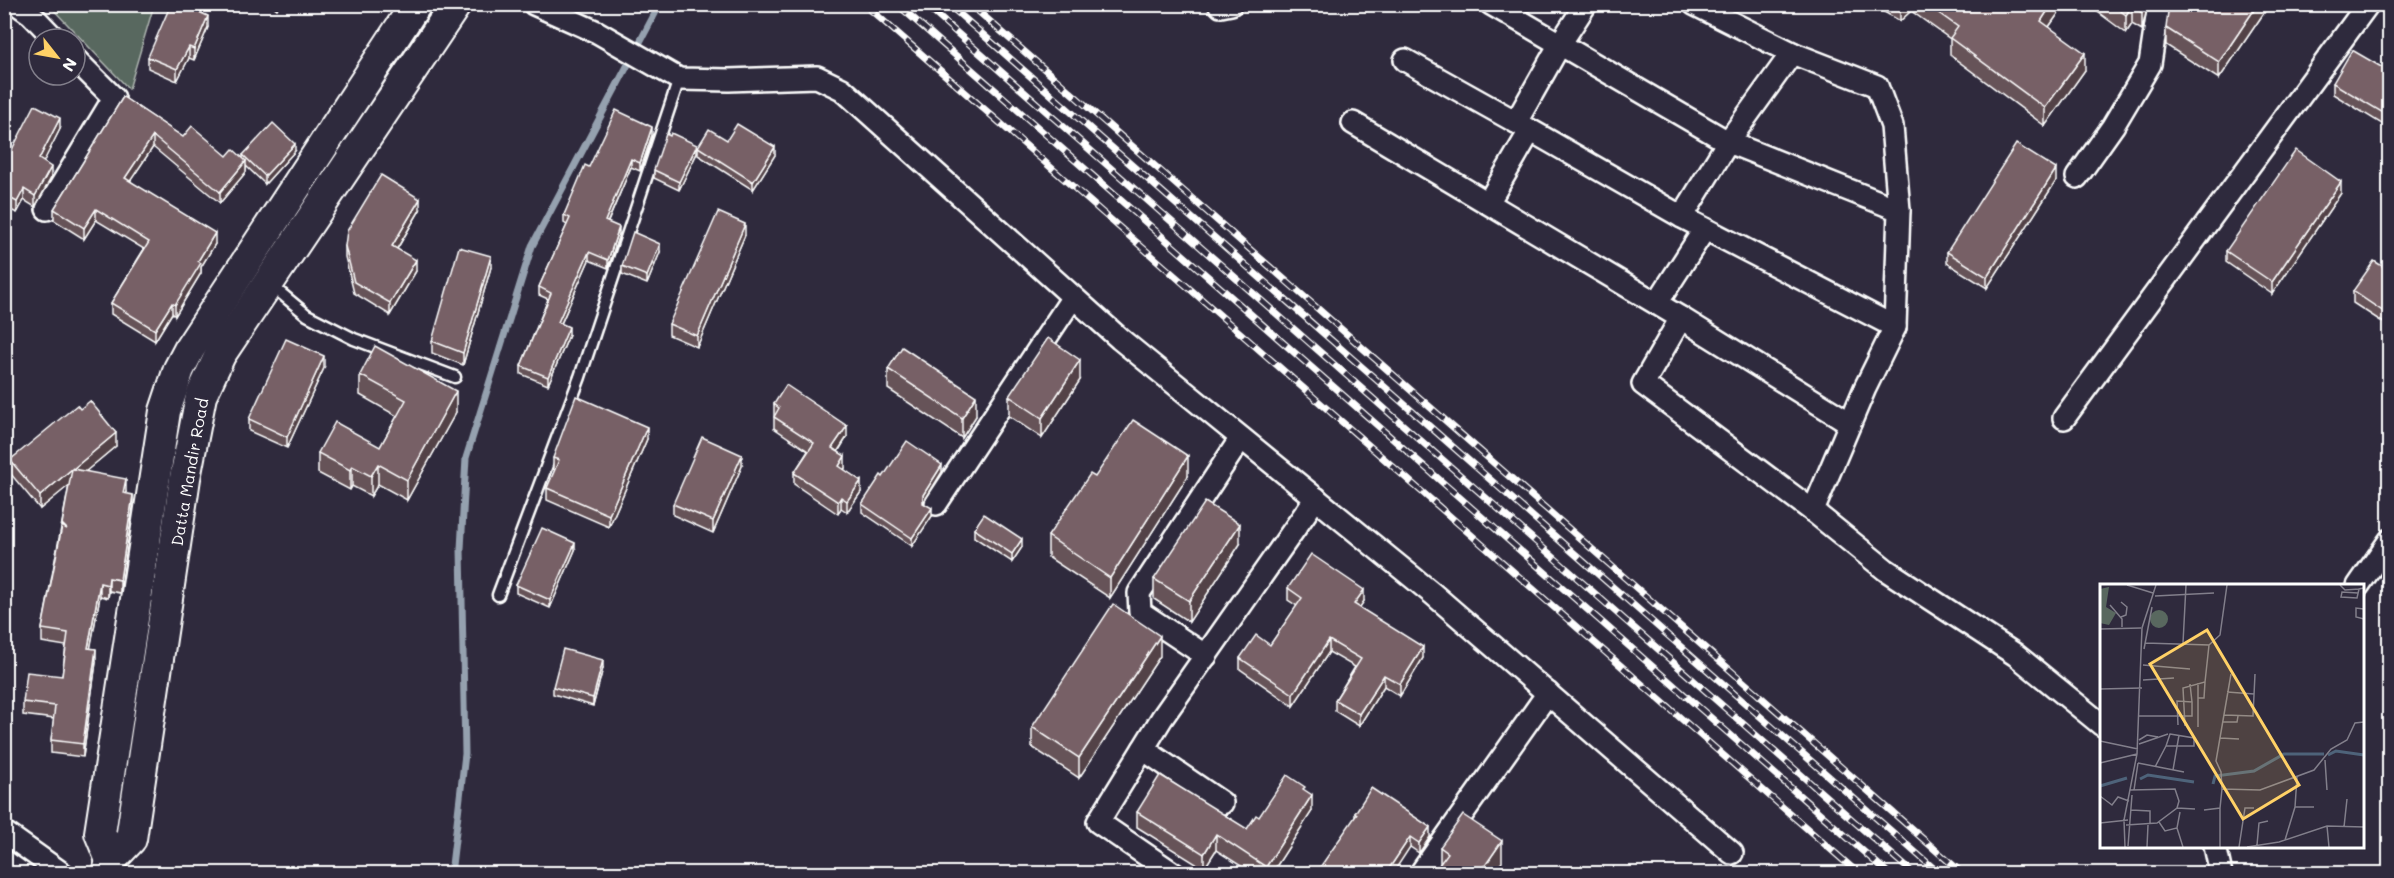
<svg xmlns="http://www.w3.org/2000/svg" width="2394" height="878" viewBox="0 0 2394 878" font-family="Mali,sans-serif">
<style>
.green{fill:#59685f;stroke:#acb4af;stroke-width:1.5}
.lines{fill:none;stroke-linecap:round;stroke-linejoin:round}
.stream{stroke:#95a1af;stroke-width:7}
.service-casing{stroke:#fff;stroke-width:15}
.minor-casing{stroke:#fff;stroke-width:26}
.secondary-casing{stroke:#fff;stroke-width:34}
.service{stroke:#2f2a3d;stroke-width:10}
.minor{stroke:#2f2a3d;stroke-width:21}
.secondary{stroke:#2f2a3d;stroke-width:30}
.rail-casing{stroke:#fff;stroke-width:7}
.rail{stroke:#2f2a3d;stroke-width:4.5;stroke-dasharray:14;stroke-linecap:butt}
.wall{fill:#665358;stroke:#fff;stroke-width:1.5}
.shaded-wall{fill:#534347;stroke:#fff;stroke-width:1.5}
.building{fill:#776066;stroke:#fff;stroke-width:1.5}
.labels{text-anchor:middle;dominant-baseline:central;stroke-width:6;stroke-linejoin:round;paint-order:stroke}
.street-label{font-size:16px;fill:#fff;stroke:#2f2a3d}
.inset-river{fill:none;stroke:#4e637a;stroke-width:3}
.inset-road{fill:none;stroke:#827f8b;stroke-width:1.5}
.view{fill:#ffd166;fill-opacity:0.15;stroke:#ffd166;stroke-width:3}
.inset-edge{fill:none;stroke:#fff;stroke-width:3}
</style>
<rect width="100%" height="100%" fill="#2f2a3d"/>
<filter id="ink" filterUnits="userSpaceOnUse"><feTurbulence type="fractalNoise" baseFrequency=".0167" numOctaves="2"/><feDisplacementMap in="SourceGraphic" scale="12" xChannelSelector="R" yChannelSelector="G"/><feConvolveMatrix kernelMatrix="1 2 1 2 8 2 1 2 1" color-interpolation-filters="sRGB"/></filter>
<g filter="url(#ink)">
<path class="green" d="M49,5H154L129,89Z"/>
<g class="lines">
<path class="stream" d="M451,874L465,754L461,549L466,458L532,246L660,4"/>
<defs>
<g id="service">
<path d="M271,285L307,315L354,339L455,377"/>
<path d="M498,595L580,377L679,79"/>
</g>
<g id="minor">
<path d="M17,4L31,14L55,39"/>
<path d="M534,4L597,32L679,79L729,80L817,77L842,89L1120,339L1433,594L1732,853"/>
<path d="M1219,4L1221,6L1231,4"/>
<path d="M1491,4L1728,142L1899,210L1895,327L1865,388L1813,511L1886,570L2016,655L2102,725"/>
<path d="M1586,4L1560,44L1516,122L1682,217"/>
<path d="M1694,4L1792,53L1728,142L1682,217L1895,327"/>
<path d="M1792,53L1877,86L1892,126L1899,210"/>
<path d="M1405,60L1516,122"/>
<path d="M1353,123L1681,318"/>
<path d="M2077,177L2113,126L2150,64L2159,4"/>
<path d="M1488,203L1530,131"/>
<path d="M47,209L114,98L75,59"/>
<path d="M1657,303L1704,230"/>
<path d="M2064,418L2368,4"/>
<path d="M936,504L1073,297"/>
<path d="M1813,511L1643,384L1681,318L1850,423"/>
<path d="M2358,586L2390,540"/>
<path d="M1206,656L1140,612L1139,593L1241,438"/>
<path d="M1143,749L1222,803"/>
<path d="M4,832L63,874"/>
<path d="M2215,846L2221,874"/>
<path d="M1174,874L1098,822L1162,718L1316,498"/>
<path d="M1420,874L1548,693"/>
</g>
<g id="secondary">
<path d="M111,860L100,833L165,411L179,369L190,348L416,4"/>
<path d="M108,874L111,860L131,839L185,478L201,396L220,355L456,4"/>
</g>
</defs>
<use href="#service" class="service-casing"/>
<use href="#minor" class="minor-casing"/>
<use href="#secondary" class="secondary-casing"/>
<use href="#service" class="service"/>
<use href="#minor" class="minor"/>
<use href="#secondary" class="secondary"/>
<defs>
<g id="rail">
<path d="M864,4L1859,874"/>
<path d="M897,4L1889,874"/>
<path d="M924,4L1914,874"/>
<path d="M948,4L1940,874"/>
<path d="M970,4L1963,874"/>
</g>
</defs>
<use href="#rail" class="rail-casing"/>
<use href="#rail" class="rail"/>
</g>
<g class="wall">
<path d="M197,4V10L208,27L194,60L189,58L177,81L148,68V57Z"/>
<path d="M271,4H280L277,9Z"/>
<path d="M1870,4H2065L2049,27L2085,70L2045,126L1950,55V39L1911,11L1900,21Z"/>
<path d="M2087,4H2148L2142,30L2132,24L2126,33Z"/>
<path d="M2270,4L2219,79L2166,45V28Z"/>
<path d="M2390,72V129L2333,94V83Z"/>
<path d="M123,97L183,137L227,156L243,158V155L295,151L265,184L246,166V172L220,203L153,147L130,181L215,244L201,267V273L175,316L172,313L155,341L111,314V303L144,249L96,220L84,239L54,220V209Z"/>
<path d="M60,129L43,162L51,178L35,207L24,200L17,213L4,207V165Z"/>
<path d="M652,135L640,171L631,167L608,222L619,234L608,268L589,260L561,324L569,335L548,385L521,374V366L548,299L539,295V287L567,225L564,223V215L589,167Z"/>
<path d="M727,140L775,155L753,190L698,155V147Z"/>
<path d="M697,153L679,190L654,178V170Z"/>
<path d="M2056,181L1987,288L1947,263V252Z"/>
<path d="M2341,193L2272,294L2226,262V251Z"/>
<path d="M420,210L397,249L416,271L390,315L354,293L345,257V246Z"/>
<path d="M745,235L697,347L669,335V324Z"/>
<path d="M660,252L647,284L622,274V266Z"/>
<path d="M2390,266V327L2353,303V291L2387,269Z"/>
<path d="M491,267L463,365L432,353V341Z"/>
<path d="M324,368L287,448L249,431V419Z"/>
<path d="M888,369L976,416L962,438L888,389Z"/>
<path d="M360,375L456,412L407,500L378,484L371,496L352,486L350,490L318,473V453L380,447L397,416L360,395Z"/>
<path d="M1080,380L1042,438L1009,416V396Z"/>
<path d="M774,404L847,437L838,452L845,468L844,469L861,492L847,512L841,508L838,514L794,484V473L808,451L774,428Z"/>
<path d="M80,409L116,446L86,471L126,492L125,494L133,508L120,593L109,591L108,598L100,596L90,648L96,662L83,757L51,753V740L54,719L23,715V702L62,676L66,646L42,642V629L69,485L40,509L10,473V460Z"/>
<path d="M647,439L609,527L547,500V488L555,470L553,469V458Z"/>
<path d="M742,466L713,533L673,515V504Z"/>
<path d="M942,472L923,503L932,516L912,546L862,512V504L883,477Z"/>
<path d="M1188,476L1110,598L1048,557V536L1095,477Z"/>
<path d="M974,529L1022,547L1012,562L974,537Z"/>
<path d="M1240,544L1189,622L1154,599V579Z"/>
<path d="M575,550L550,608L516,593V585Z"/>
<path d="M1288,588L1364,601L1359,608L1423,658L1400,696L1384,686L1359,726L1335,711V700L1355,667L1329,652L1293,706L1240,669V658L1270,645L1297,606L1288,600Z"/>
<path d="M1160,656L1079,778L1032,747V727Z"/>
<path d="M603,668L593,706L553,694V687Z"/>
<path d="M1305,791L1312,811L1272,873H1252L1216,850L1204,869L1137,827V812L1247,829L1259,817Z"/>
<path d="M1355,813L1430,837L1419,853L1410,847L1355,817Z"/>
<path d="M1440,847L1502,862L1440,864Z"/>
</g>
<g class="shaded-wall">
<path d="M194,4H197V11L192,9Z"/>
<path d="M1900,4H1911V11L1900,21Z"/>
<path d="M2052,4H2065L2041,38V21Z"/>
<path d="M2144,4H2148L2142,30V13Z"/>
<path d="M2258,4H2270L2219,79V62Z"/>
<path d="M2132,6V24L2126,33V15Z"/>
<path d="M208,16V27L194,60V49Z"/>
<path d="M189,47V58L177,81V69Z"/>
<path d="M2085,53V70L2045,126V108Z"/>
<path d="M60,118V129L39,171V159Z"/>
<path d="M652,127V135L640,171V163Z"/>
<path d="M153,136V147L125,189V178Z"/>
<path d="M295,144V151L265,184V176Z"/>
<path d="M697,145V153L679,190V182Z"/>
<path d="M775,147V155L753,190V182Z"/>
<path d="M631,159V167L605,228V221Z"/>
<path d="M246,161V172L220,203V192Z"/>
<path d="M51,167V178L35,207V196Z"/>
<path d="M2056,169V181L1987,288V277Z"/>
<path d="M2341,182V193L2272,294V282Z"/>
<path d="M24,189V200L17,213V202Z"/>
<path d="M420,199V210L392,257V246Z"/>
<path d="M96,209V220L84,239V228Z"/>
<path d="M745,224V235L697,347V336Z"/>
<path d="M619,227V234L608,268V260Z"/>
<path d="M215,233V244L201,267V273L175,316V305L198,261Z"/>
<path d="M660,244V252L647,284V276Z"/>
<path d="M589,252V260L558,330V322Z"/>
<path d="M491,256V267L463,365V353Z"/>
<path d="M416,260V271L390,315V303Z"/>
<path d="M172,303V313L155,341V330Z"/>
<path d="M569,327V335L548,385V377Z"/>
<path d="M324,356V368L287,448V437Z"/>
<path d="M1080,360V380L1042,438V418Z"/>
<path d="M456,391V412L407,500V480Z"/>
<path d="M976,396V416L962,438V418Z"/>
<path d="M847,426V437L832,460V448Z"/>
<path d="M647,427V439L609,527V515Z"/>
<path d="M116,433V446L73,482V469Z"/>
<path d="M742,455V466L713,533V521Z"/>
<path d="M845,456V468L839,478V466Z"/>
<path d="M1188,456V476L1110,598V578Z"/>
<path d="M378,464V484L371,496V476Z"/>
<path d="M942,465V472L923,503V495Z"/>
<path d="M352,466V486L350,490V470Z"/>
<path d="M72,469V483L40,509V496Z"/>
<path d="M126,479V492L123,507V493Z"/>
<path d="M861,481V492L847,512V501Z"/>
<path d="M133,495V508L120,593V580Z"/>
<path d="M841,497V508L838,514V502Z"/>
<path d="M932,508V516L912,546V538Z"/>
<path d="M1240,524V544L1189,622V601Z"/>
<path d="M1022,539V547L1012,562V554Z"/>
<path d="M575,543V550L550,608V600Z"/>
<path d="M109,578V591L108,598V585Z"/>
<path d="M100,583V596L88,661V648Z"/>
<path d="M1364,590V601L1354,616V604Z"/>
<path d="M1160,636V656L1079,778V758Z"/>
<path d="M1329,640V652L1293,706V694Z"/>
<path d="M1423,647V658L1400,696V684Z"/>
<path d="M96,649V662L83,757V744Z"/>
<path d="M603,660V668L593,706V698Z"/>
<path d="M1384,675V686L1359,726V714Z"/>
<path d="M1312,795V811L1272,873H1266V867Z"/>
<path d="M1430,827V837L1419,853V843Z"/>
<path d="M1216,834V850L1204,869V854Z"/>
<path d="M1410,837V847L1393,873H1386Z"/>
<path d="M1502,841V862L1494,873H1480Z"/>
</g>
<g class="building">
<path d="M171,4H194L192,9L208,16L194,49L189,47L177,69L148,57Z"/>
<path d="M1926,4H2052L2041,21L2085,53L2045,108L1950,38L1958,27Z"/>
<path d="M2111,4H2144L2142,13L2132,6L2126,15Z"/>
<path d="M2169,4H2184L2181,9L2192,4H2258L2219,62L2166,28Z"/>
<path d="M2352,50L2390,72V117L2333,83Z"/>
<path d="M123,97L183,137L192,126L227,156L233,149L246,161L220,192L153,136L125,178L215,233L198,261L201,263L175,305L172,303L155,330L111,303L149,242L96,209L84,228L54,209Z"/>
<path d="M35,105L60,118L39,159L51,167L35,196L24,189L17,202L4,195V165Z"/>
<path d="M616,110L652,127L640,163L631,159L605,221L619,227L608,260L589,252L558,322L569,327L548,377L521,366L551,293L539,287L570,218L564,215L585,165L589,167Z"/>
<path d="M273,123L295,144L265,176L243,155Z"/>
<path d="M737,124L775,147L753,182L698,147L709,129L727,140Z"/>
<path d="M671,133L697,145L679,182L654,170L666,134L670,136Z"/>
<path d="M2016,144L2056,169L1987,277L1947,252Z"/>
<path d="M2296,150L2341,182L2272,282L2226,251Z"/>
<path d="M381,175L420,199L392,246L416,260L390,303L354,282L345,246L347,231Z"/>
<path d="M718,212L745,224L697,336L669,324Z"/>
<path d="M633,232L660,244L647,276L622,266Z"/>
<path d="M459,247L491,256L463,353L432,341Z"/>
<path d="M2374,261L2387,269L2390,266V316L2353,291Z"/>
<path d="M1048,338L1080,360L1042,418L1009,396Z"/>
<path d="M286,339L324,356L287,437L249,419Z"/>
<path d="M375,346L456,391L407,480L378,464L371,476L352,466L350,470L318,453L335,422L380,447L406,400L360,375Z"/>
<path d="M902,347L976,396L962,418L888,369Z"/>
<path d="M786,385L847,426L832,448L845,456L839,466L861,481L847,501L841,497L838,502L794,473L814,443L774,417L779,408L774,404Z"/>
<path d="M576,396L647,427L609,515L547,488L559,460L553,458Z"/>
<path d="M90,401L116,433L73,469L126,479L123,493L133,495L120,580L109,578L108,585L100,583L88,648L96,649L83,744L51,740L55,706L23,702L27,672L62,676L68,633L42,629L62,526L67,529L62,524L72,469L40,496L10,460L77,405L80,409Z"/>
<path d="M1133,420L1188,456L1110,578L1048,536L1090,474L1095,477Z"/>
<path d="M702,437L742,455L713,521L673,504Z"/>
<path d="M907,441L942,465L923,495V503L932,508L912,538L862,504L881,475L883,477Z"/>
<path d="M1205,502L1240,524L1189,601L1154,579Z"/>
<path d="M984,514L1022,539L1012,554L974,529Z"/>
<path d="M542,528L575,543L550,600L516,585Z"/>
<path d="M1311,554L1364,590L1354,604L1423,647L1400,684L1384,675L1359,714L1335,700L1361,659L1329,640L1293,694L1240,658L1256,635L1270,645L1302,598L1288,588Z"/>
<path d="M1113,604L1160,636L1079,758L1032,727Z"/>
<path d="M563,649L603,660L593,698L553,687Z"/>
<path d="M1160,775L1247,829L1256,815L1259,817L1287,775L1305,787L1303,789L1312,795L1266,867L1216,834L1204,854L1137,812Z"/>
<path d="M1371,788L1430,827L1419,843L1410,837L1386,873H1316L1357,814L1355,813Z"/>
<path d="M1463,815L1502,841L1480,873H1433L1448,853L1440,847Z"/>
</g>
</g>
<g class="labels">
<g class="street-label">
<text transform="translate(189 472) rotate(-80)">Datta Mandir Road</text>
</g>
</g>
<g transform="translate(2100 584)">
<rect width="264" height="264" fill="#2f2a3d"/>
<path d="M9,3L6,23L16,29L9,41L0,39V5ZM50 35a9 9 0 1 1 18 0a9 9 0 1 1-18 0Z" fill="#59685f"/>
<path class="inset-river" d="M228,171L236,167L264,171M40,195L48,191L94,198M113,200L115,192L154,187L184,170H224M0,202L27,194"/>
<path class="inset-road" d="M27,1L53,9M240,1L245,6L259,5M258,9L242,8L241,13L257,14L259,5L264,4M55,12L114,9M21,18L27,23L26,31L21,33M10,21L22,35V43M264,25L256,24V33L264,35M0,45L41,44M45,59L109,61L105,98L83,104L85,142M83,59L86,1M109,61L120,51L127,1M44,65L52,23M43,81L90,85M43,96L74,94M98,99V114H104L105,98M0,105L42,104M127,108L154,110M98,114V143M124,131L153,132L155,90M39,132H92V118M123,138H137L138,132M78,141L77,117L92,118L90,100M70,150L94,154V162H66ZM120,154L139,155M39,156L47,151L58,153M0,157L38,165M39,160L68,150M225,176L227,206M0,179L37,170M38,179L84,188M55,183L66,162M73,186L79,151M122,205L121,188L116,177L131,90M34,206L38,179M0,212L12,221L18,213L29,217M195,223H214M77,224L95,225M31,226L50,227V240M104,226L120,224L122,205L160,206L214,186L231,165L247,156L255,139L264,138M59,238L65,247L77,244L80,228M0,239L28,236M26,241L57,239L77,224L79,217L75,205L30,206M227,242L229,263M244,243L247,215M77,244L83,263M185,256L195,223L197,193M157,261L159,239L168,237M28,262L32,211M25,263L24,236L37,170L42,44L56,1M47,263L48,241M120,263V224M139,263L145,224H154M147,263L179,258L227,242L264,243"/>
<path class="view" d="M107,46L199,201L143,235L50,80Z"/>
<rect width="264" height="264" class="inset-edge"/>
</g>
<rect width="2394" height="878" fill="none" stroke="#2f2a3d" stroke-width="24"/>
<rect x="12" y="12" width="2370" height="854" fill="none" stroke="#fff" stroke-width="2" filter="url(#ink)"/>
<g transform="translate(57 57) rotate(121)"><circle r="28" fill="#2f2a3d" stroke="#827f8b" stroke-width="1.5"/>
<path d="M0-4.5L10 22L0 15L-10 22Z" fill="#ffd166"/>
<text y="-9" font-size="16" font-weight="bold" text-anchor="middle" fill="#ffffff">N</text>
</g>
</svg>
